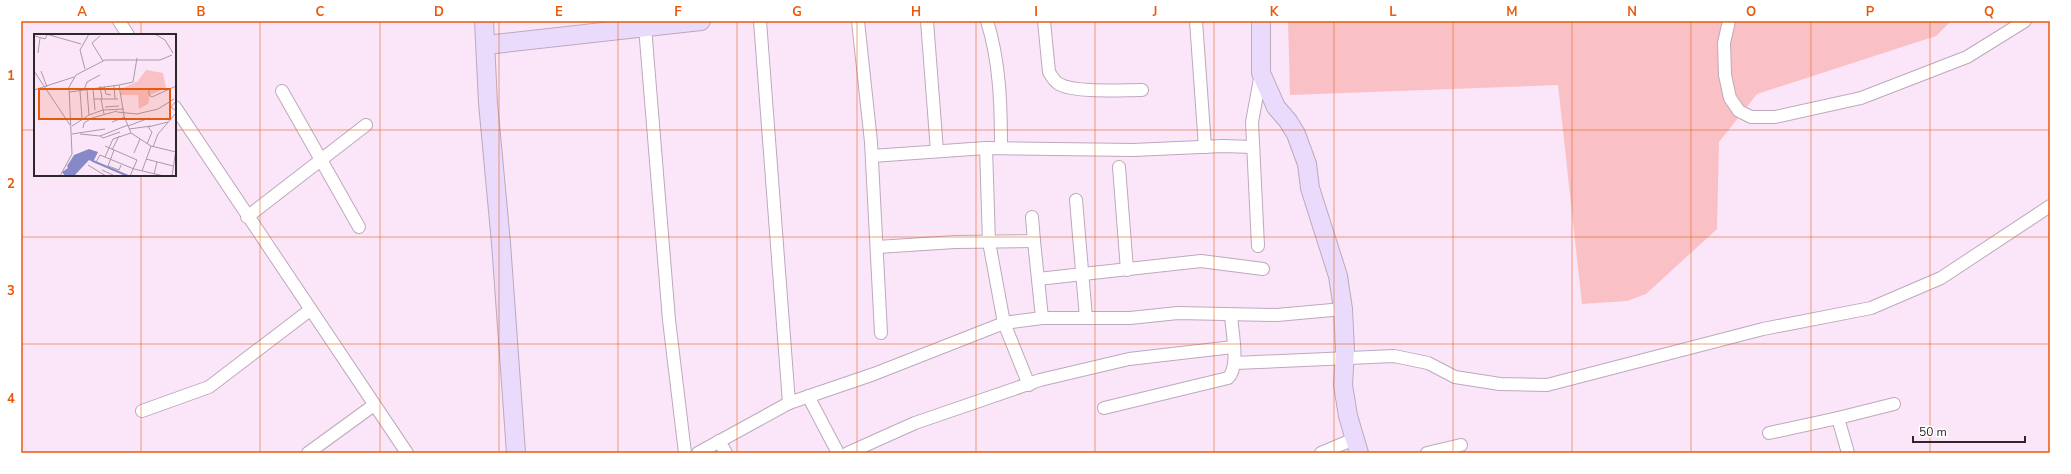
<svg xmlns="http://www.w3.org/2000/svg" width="2071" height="474" viewBox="0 0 2071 474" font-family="'Nunito Sans',sans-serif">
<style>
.green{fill:#f9c1c5}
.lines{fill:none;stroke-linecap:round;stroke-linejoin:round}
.street-casing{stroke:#bda9bc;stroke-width:14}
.secondary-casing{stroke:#bda9bc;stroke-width:20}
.street{stroke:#fff;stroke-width:12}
.secondary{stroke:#eadafb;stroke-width:18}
.grid{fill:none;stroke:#e8590c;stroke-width:1;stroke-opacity:0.55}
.inset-river{fill:none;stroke:#8788c8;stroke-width:2}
.inset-road{fill:none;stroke:#a999a7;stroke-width:1}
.view{fill:#e8590c;fill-opacity:0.15;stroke:#e8590c;stroke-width:2}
.inset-edge{fill:none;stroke:#2d262d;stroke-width:2}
.neatline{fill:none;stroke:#e8590c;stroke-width:1.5}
.grid-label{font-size:13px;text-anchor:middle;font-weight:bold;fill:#e8590c}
</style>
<rect width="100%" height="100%" fill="#fbe6f9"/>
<path class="green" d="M1288,21H1951L1936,36L1757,94L1719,142L1717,229L1646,294L1627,301L1582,304L1558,85L1290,95Z"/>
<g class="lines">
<defs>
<g id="street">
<path d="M119,21L128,35"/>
<path d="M760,21L789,403L874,374L1004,323L1042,318H1130L1178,313L1277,315L1343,309"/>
<path d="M858,21L871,142L881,333"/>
<path d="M927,21L937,151"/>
<path d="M987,21C1000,62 1001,106 1001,148"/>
<path d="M1044,21L1049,72C1052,77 1054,81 1059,84C1075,93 1121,90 1142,90"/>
<path d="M1196,21L1205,147"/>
<path d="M1729,21L1724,43L1725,75L1730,98L1739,111L1751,117H1775L1861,98L1967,57L2025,21"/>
<path d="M645,27L669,320L685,453"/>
<path d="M282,91L359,227"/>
<path d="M175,107L407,453"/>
<path d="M986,148L989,242L1004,323L1029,385"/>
<path d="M872,156L986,148L1133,150L1223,146L1253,147"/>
<path d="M1119,167L1127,270"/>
<path d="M1076,200L1086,318"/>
<path d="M247,217L366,125"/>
<path d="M1034,241L1042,318"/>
<path d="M1258,246L1252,122L1261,73"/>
<path d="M877,247L955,242L1034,241L1032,217"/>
<path d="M1038,279L1201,261L1263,269"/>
<path d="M1235,363L1394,356L1428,363L1455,377L1500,384L1547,385L1763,329L1871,308L1941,278L2050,206"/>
<path d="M808,396L838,453"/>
<path d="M1104,408L1228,378C1240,367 1232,332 1231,315"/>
<path d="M142,411L209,387L310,310"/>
<path d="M1838,418L1848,453"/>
<path d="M1769,433L1838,418L1894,404"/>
<path d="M719,441L726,453"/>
<path d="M308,453L374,405"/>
<path d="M698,453L789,403"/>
<path d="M848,453L915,423L1040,380L1129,359L1233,347"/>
<path d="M1321,453L1354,439"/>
<path d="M1427,453L1461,445"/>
</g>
<g id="secondary">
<path d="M484,21L488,103L501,243L516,453"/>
<path d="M1261,21V73L1276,107L1288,121L1296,134L1307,164L1310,188L1338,276L1343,309L1345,350L1343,385L1348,416L1359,453"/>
<path d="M486,45L701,21"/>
</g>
</defs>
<use href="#street" class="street-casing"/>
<use href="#secondary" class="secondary-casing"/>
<use href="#street" class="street"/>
<use href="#secondary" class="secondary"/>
</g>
<path class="grid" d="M141,21V35M260,21V453M380,21V453M499,21V453M618,21V453M737,21V453M857,21V453M976,21V453M1095,21V453M1214,21V453M1334,21V453M1453,21V453M1572,21V453M1691,21V453M1811,21V453M1930,21V453M21,130H35M175,130H2050M141,175V453M21,237H2050M21,344H2050"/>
<g transform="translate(34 34)">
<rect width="142" height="142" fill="#fbe6f9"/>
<path d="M112,36L129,39L132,54L116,61L114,70L105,75L104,61H87V55L104,47Z" fill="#f9c1c5"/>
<path d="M55,115L64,118L59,128L55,126L40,142H31L28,138L34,134L33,132L40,121Z" fill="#8788c8"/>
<path class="inset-river" d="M59,127L94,142"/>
<path class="inset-road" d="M12,0L47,10M121,0L131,6L139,19M1,2L11,5L13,1M66,2L58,9L69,27M4,19L6,4M51,35L46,16L55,0M0,37L36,91M7,37L13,53M80,51L81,65M85,51L99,48L103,24M66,52L68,65M70,52L72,60L77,61M115,54V61L118,63L142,52M59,55L61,76M0,56L40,43M50,56L53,48L66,41M53,56L55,81L69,76L90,75M46,57L48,84M36,58L85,51L90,82L97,99L117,112L142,118M60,65H84M67,65L70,80M142,67L137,73L142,77M71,73L85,72M83,78L103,80L124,75L140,65M78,88L91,83M38,92L55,81M94,92L115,84M49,94L50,89L58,84L83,77M95,95L117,92M38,100L71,95M46,100L66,102L94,91M66,102L69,104L86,98M113,110L118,98L114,93L134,88M71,112L103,126L96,142M119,113L124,100L142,79M78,116L85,102M80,116L74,132L85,136L87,131M100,119L106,105M71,123L79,105L97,99M112,125L139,132M62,128L66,121L100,135L130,142M54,131L72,142M68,136L79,141M108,137L117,112M120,140L123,128M26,142L38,120L35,53L42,41L71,26H126L138,21M138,142L142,115"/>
<path class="view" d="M5,55H136V85H5Z"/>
<rect width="142" height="142" class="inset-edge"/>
</g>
<rect width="2071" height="474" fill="none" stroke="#ffffff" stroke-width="44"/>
<path d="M1913 436v6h112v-6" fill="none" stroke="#2d262d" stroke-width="2"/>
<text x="1919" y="436" font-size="12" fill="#2d262d" stroke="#ffffff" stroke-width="3" paint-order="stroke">50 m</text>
<rect x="22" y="22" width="2027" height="430" class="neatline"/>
<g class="grid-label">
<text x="82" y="16">A</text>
<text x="201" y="16">B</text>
<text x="320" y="16">C</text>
<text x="439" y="16">D</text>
<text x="559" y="16">E</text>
<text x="678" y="16">F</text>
<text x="797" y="16">G</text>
<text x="916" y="16">H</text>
<text x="1036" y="16">I</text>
<text x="1155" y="16">J</text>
<text x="1274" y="16">K</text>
<text x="1393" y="16">L</text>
<text x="1512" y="16">M</text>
<text x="1632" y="16">N</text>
<text x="1751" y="16">O</text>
<text x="1870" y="16">P</text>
<text x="1989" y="16">Q</text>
<text x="11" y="80">1</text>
<text x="11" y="188">2</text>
<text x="11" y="295">3</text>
<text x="11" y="403">4</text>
</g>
</svg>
